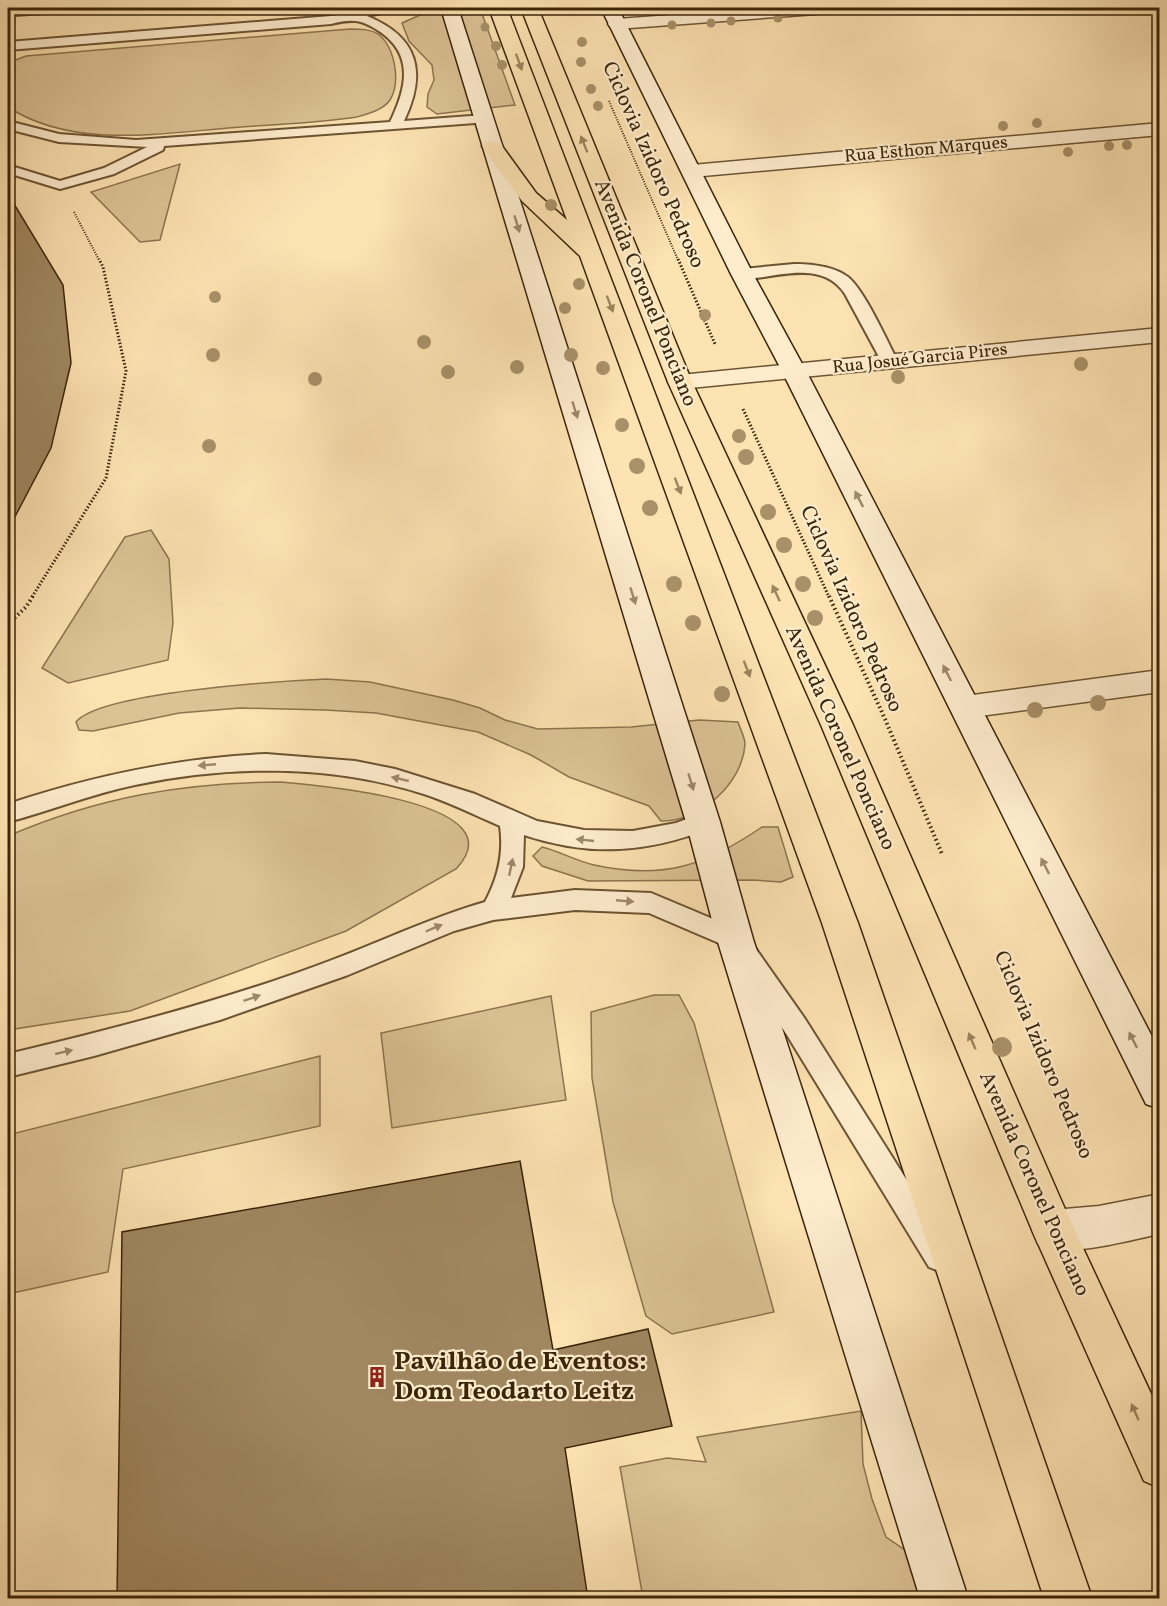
<svg xmlns="http://www.w3.org/2000/svg" width="1167" height="1606" viewBox="0 0 1167 1606" font-family="Vollkorn,serif">
<style>
.green{fill:#dcc295;stroke:#8c744e;stroke-width:1.5}
.building{fill:#a08760;stroke:#3b2508;stroke-width:1.5}
.lines{fill:none;stroke-linecap:round;stroke-linejoin:round}
.service-casing{stroke:#6c5432;stroke-width:4}
.minor-casing{stroke:#6c5432;stroke-width:3}
.tertiary-casing{stroke:#6c5432;stroke-width:3}
.secondary-casing{stroke:#3b2508;stroke-width:3}
.primary-casing{stroke:#3b2508;stroke-width:3}
.path-far2{stroke:#3b2508;stroke-width:2;stroke-dasharray:1 1.5;stroke-linecap:butt}
.path-far1{stroke:#3b2508;stroke-width:3;stroke-dasharray:1.5 2;stroke-linecap:butt}
.path{stroke:#3b2508;stroke-width:4;stroke-dasharray:1.5 3;stroke-linecap:butt}
.service{fill:#feeccd;fill-rule:evenodd}
.minor{fill:#feeccd;fill-rule:evenodd}
.tertiary{fill:#feeccd;fill-rule:evenodd}
.secondary{fill:#feeccd;fill-rule:evenodd}
.primary{fill:#fde2b2;fill-rule:evenodd}
.tree{fill:#a89068}
.oneway{fill:#9c845d}
.oneway2{fill:#9c886a}
.labels{text-anchor:middle;dominant-baseline:central;stroke-width:4.5;stroke-linejoin:round;paint-order:stroke}
.far-street-label{font-size:18px;fill:#3b2508;stroke:#feeccd}
.street-label{font-size:21px;fill:#3b2508;stroke:#feeccd}
.near-poi-label{font-size:26px;font-weight:bold;fill:#3b2508;stroke:#feeccd;text-anchor:start}
</style>
<rect width="100%" height="100%" fill="#fde2b2"/>
<filter id="stains"><feTurbulence type="fractalNoise" baseFrequency=".00333" numOctaves="4"/><feColorMatrix values="0 0 0 0 .2 0 0 0 0 .09 0 0 0 0 .02 0 0 0 .5 -.17"/></filter>
<radialGradient id="worn" r=".72"><stop offset=".6" stop-color="#630" stop-opacity="0"/><stop offset="1" stop-color="#630" stop-opacity=".3"/></radialGradient>
<g class="green">
<path d="M436,8H480L515,105L437,114L427,107L428,94L434,80L432,65L409,41L402,23Z"/>
<path d="M350,29C359,29 370,29 378,34C395,47 401,82 390,100C383,110 368,114 357,117C319,123 280,124 242,127C167,132 75,151 8,107V63L26,56Z"/>
<path d="M180,164L160,240L140,242L91,192Z"/>
<path d="M151,530L169,559L173,623L168,660L68,683L42,668L125,537Z"/>
<path d="M326,679L370,682L453,700L480,708L505,720L538,729L631,727L699,720L738,722C740,729 745,737 745,744C743,783 700,822 661,821L649,806L569,777L531,755L478,732L376,713L325,710L240,708L179,713L93,731L79,730L76,722C100,692 283,681 326,679Z"/>
<path d="M280,782C314,785 521,801 456,869L346,931L130,1011L8,1030V836C99,797 181,783 280,782Z"/>
<path d="M762,827H778L793,877L781,882L753,880L588,881L542,866L533,856L542,847C559,851 576,861 594,865C663,880 705,866 762,827Z"/>
<path d="M654,995H679L694,1023L774,1312L672,1334L646,1316L613,1202L592,1078L591,1012Z"/>
<path d="M551,996L566,1100L392,1128L381,1033Z"/>
<path d="M320,1056V1126L123,1169L108,1272L8,1294V1135Z"/>
<path d="M861,1411L863,1464L872,1499L886,1537L924,1563L935,1598H643L620,1467L667,1458L706,1462L697,1437Z"/>
</g>
<g class="building">
<path d="M8,194L63,285L71,363L51,448L8,530Z"/>
<path d="M520,1161L553,1350L648,1329L672,1426L565,1448L588,1599H117L122,1232Z"/>
</g>
<g class="lines">
<defs>
<g id="service">
<path d="M377,8H398L396,10L367,16C419,37 427,73 404,121L484,115L489,116L491,119L489,122L164,146L163,150L114,174L60,189L8,173V165L60,181L104,168L147,147L59,142L8,129V121L59,134L136,140L390,122C406,89 415,55 379,31C360,19 352,19 331,24L8,50V42L331,16Z"/>
<path d="M794,264C812,264 833,266 848,277C865,291 887,341 898,362L896,366H884L845,294C816,250 750,291 734,274L742,269Z"/>
<path d="M266,754L355,761L395,769L475,794L537,821L584,830L633,831L676,823L703,813L711,816L714,822L711,828C647,853 590,857 524,835L523,867L511,898L575,890L651,893L744,932L805,1019L949,1247L953,1257L949,1267L939,1271L929,1267L787,1035L726,946L649,913L575,910L493,920L454,931L348,975L220,1020L94,1056L8,1077V1054C117,1028 227,1000 332,960C383,941 432,917 485,902C498,878 504,854 500,826C475,815 451,803 424,794C331,764 230,765 135,785C91,794 50,811 8,822V804C93,776 176,758 266,754Z"/>
</g>
<g id="minor">
<path d="M8,8H60L57,12L51,13L8,16Z"/>
<path d="M767,8H839L836,12L830,13L617,29L611,28L608,24L611,20L617,19Z"/>
<path d="M1160,123V135L692,177L685,175L682,171L685,167L692,165Z"/>
<path d="M1160,670V692L965,718L954,715L949,707L954,699L965,696Z"/>
<path d="M1160,1194V1234C1124,1241 1072,1258 1038,1244L1032,1230L1038,1216L1053,1210L1099,1206Z"/>
</g>
<path id="tertiary" d="M1160,328V342L680,389L671,387L668,382L671,377L680,375Z"/>
<g id="secondary">
<path d="M441,8H458L720,822L753,939L968,1598H920L717,939L686,822Z"/>
<path d="M601,8H618L753,274L806,371L1160,1052V1109L1146,1104L782,371L731,274Z"/>
</g>
<g id="primary">
<path d="M489,8H507L858,923L1092,1598H1044L822,923L580,256L522,201L482,146L485,142H499L536,193L567,220Z"/>
<path d="M521,8H538L692,382L853,725L1068,1216L1160,1413V1488L1144,1481L1032,1230L821,725L668,382Z"/>
</g>
</defs>
<use href="#service" class="service-casing"/>
<use href="#minor" class="minor-casing"/>
<use href="#tertiary" class="tertiary-casing"/>
<use href="#secondary" class="secondary-casing"/>
<use href="#primary" class="primary-casing"/>
<g class="path-far2">
<path d="M609,101L678,260"/>
<path d="M74,212L99,260"/>
</g>
<g class="path-far1">
<path d="M678,259L715,344"/>
<path d="M743,409L829,597"/>
<path d="M32,597L106,478L126,371L103,267L99,259"/>
</g>
<g class="path">
<path d="M829,596L885,719L942,854"/>
<path d="M8,624L26,607L33,596"/>
</g>
<use href="#service" class="service"/>
<use href="#minor" class="minor"/>
<use href="#tertiary" class="tertiary"/>
<use href="#secondary" class="secondary"/>
<use href="#primary" class="primary"/>
</g>
<g class="tree">
<circle cx="778" cy="18" r="4.5"/>
<circle cx="731" cy="21" r="4.5"/>
<circle cx="711" cy="23" r="4.5"/>
<circle cx="672" cy="25" r="4.5"/>
<circle cx="485" cy="27" r="4.5"/>
<circle cx="582" cy="42" r="5"/>
<circle cx="496" cy="46" r="5"/>
<circle cx="581" cy="62" r="5"/>
<circle cx="502" cy="65" r="5"/>
<circle cx="591" cy="89" r="5"/>
<circle cx="598" cy="106" r="5"/>
<circle cx="1037" cy="123" r="5"/>
<circle cx="1003" cy="126" r="5"/>
<circle cx="1127" cy="145" r="5"/>
<circle cx="1109" cy="146" r="5"/>
<circle cx="1068" cy="152" r="5"/>
<circle cx="551" cy="205" r="6"/>
<circle cx="579" cy="284" r="6"/>
<circle cx="215" cy="297" r="6"/>
<circle cx="565" cy="308" r="6"/>
<circle cx="705" cy="315" r="6"/>
<circle cx="424" cy="342" r="7"/>
<circle cx="213" cy="355" r="7"/>
<circle cx="571" cy="355" r="7"/>
<circle cx="1081" cy="364" r="7"/>
<circle cx="517" cy="367" r="7"/>
<circle cx="603" cy="368" r="7"/>
<circle cx="448" cy="372" r="7"/>
<circle cx="898" cy="377" r="7"/>
<circle cx="315" cy="379" r="7"/>
<circle cx="622" cy="425" r="7"/>
<circle cx="739" cy="436" r="7"/>
<circle cx="209" cy="446" r="7"/>
<circle cx="746" cy="457" r="8"/>
<circle cx="637" cy="466" r="8"/>
<circle cx="650" cy="508" r="8"/>
<circle cx="768" cy="512" r="8"/>
<circle cx="784" cy="545" r="8"/>
<circle cx="674" cy="584" r="8"/>
<circle cx="803" cy="584" r="8"/>
<circle cx="815" cy="618" r="8"/>
<circle cx="693" cy="623" r="8"/>
<circle cx="722" cy="694" r="8"/>
<circle cx="1098" cy="703" r="8"/>
<circle cx="1035" cy="710" r="8"/>
<circle cx="1002" cy="1047" r="10"/>
</g>
<defs><path id="oneway-solid" d="M-6-.8H1V-3.2L6.5 0L1 3.2V.8H-6Z" transform="scale(1.5)"/></defs>
<g class="oneway">
<use href="#oneway-solid" transform="translate(519 62) rotate(70)"/>
<use href="#oneway-solid" transform="translate(584 144) rotate(-112)"/>
<use href="#oneway-solid" transform="translate(610 304) rotate(69)"/>
<use href="#oneway-solid" transform="translate(678 486) rotate(69)"/>
<use href="#oneway-solid" transform="translate(776 593) rotate(-115)"/>
<use href="#oneway-solid" transform="translate(747 669) rotate(69)"/>
<use href="#oneway-solid" transform="translate(972 1041) rotate(-113)"/>
<use href="#oneway-solid" transform="translate(1135 1412) rotate(-114)"/>
</g>
<g class="oneway2">
<use href="#oneway-solid" transform="translate(517 224) rotate(73)"/>
<use href="#oneway-solid" transform="translate(575 410) rotate(73)"/>
<use href="#oneway-solid" transform="translate(859 499) rotate(-117)"/>
<use href="#oneway-solid" transform="translate(633 596) rotate(73)"/>
<use href="#oneway-solid" transform="translate(947 673) rotate(-117)"/>
<use href="#oneway-solid" transform="translate(207 765) rotate(175)"/>
<use href="#oneway-solid" transform="translate(400 779) rotate(-167)"/>
<use href="#oneway-solid" transform="translate(691 782) rotate(73)"/>
<use href="#oneway-solid" transform="translate(585 840) rotate(-174)"/>
<use href="#oneway-solid" transform="translate(1045 866) rotate(-117)"/>
<use href="#oneway-solid" transform="translate(511 867) rotate(-78)"/>
<use href="#oneway-solid" transform="translate(625 901) rotate(5)"/>
<use href="#oneway-solid" transform="translate(434 928) rotate(-23)"/>
<use href="#oneway-solid" transform="translate(252 998) rotate(-19)"/>
<use href="#oneway-solid" transform="translate(1133 1040) rotate(-117)"/>
<use href="#oneway-solid" transform="translate(64 1052) rotate(-13)"/>
</g>
<defs>
<symbol id="building-bare" viewBox="-9 -9 18 18"><path d="M-4-6H4V6H1V3H-1V6H-4ZM-2.5-4.3h1.7v1.8h-1.7ZM.8-4.3h1.7v1.8H.8ZM-2.5-1h1.7V.8h-1.7ZM.8-1h1.7V.8H.8Z" fill="#8f2418" stroke="#feeccd" stroke-width="2.5" paint-order="stroke"/></symbol>
</defs>
<g fill-rule="evenodd">
<use href="#building-bare" x="362" y="1362" width="30" height="30"/>
</g>
<g class="labels">
<g class="far-street-label">
<text transform="translate(926 150) rotate(-5)">Rua Esthon Marques</text>
<text transform="translate(920 359) rotate(-6)">Rua Josué Garcia Pires</text>
</g>
<g class="street-label">
<text transform="translate(653 165) rotate(66)">Ciclovia Izidoro Pedroso</text>
<text transform="translate(645 293) rotate(68)">Avenida Coronel Ponciano</text>
<text transform="translate(851 609) rotate(66)">Ciclovia Izidoro Pedroso</text>
<text transform="translate(840 738) rotate(66)">Avenida Coronel Ponciano</text>
<text transform="translate(1043 1055) rotate(67)">Ciclovia Izidoro Pedroso</text>
<text transform="translate(1034 1184) rotate(66)">Avenida Coronel Ponciano</text>
</g>
<g class="near-poi-label">
<text x="394" y="1362">Pavilhão de Eventos:<tspan x="394" dy="30">Dom Teodarto Leitz</tspan></text>
</g>
</g>
<rect width="1167" height="1606" fill="none" stroke="#fde2b2" stroke-width="30"/>
<rect x="9" y="9" width="1149" height="1588" fill="none" stroke="#3b2508" stroke-width="3"/>
<rect x="15" y="15" width="1137" height="1576" fill="none" stroke="#3b2508" stroke-width="1.5"/>
<rect width="100%" height="100%" filter="url(#stains)"/>
<rect width="100%" height="100%" fill="url(#worn)"/>
</svg>
